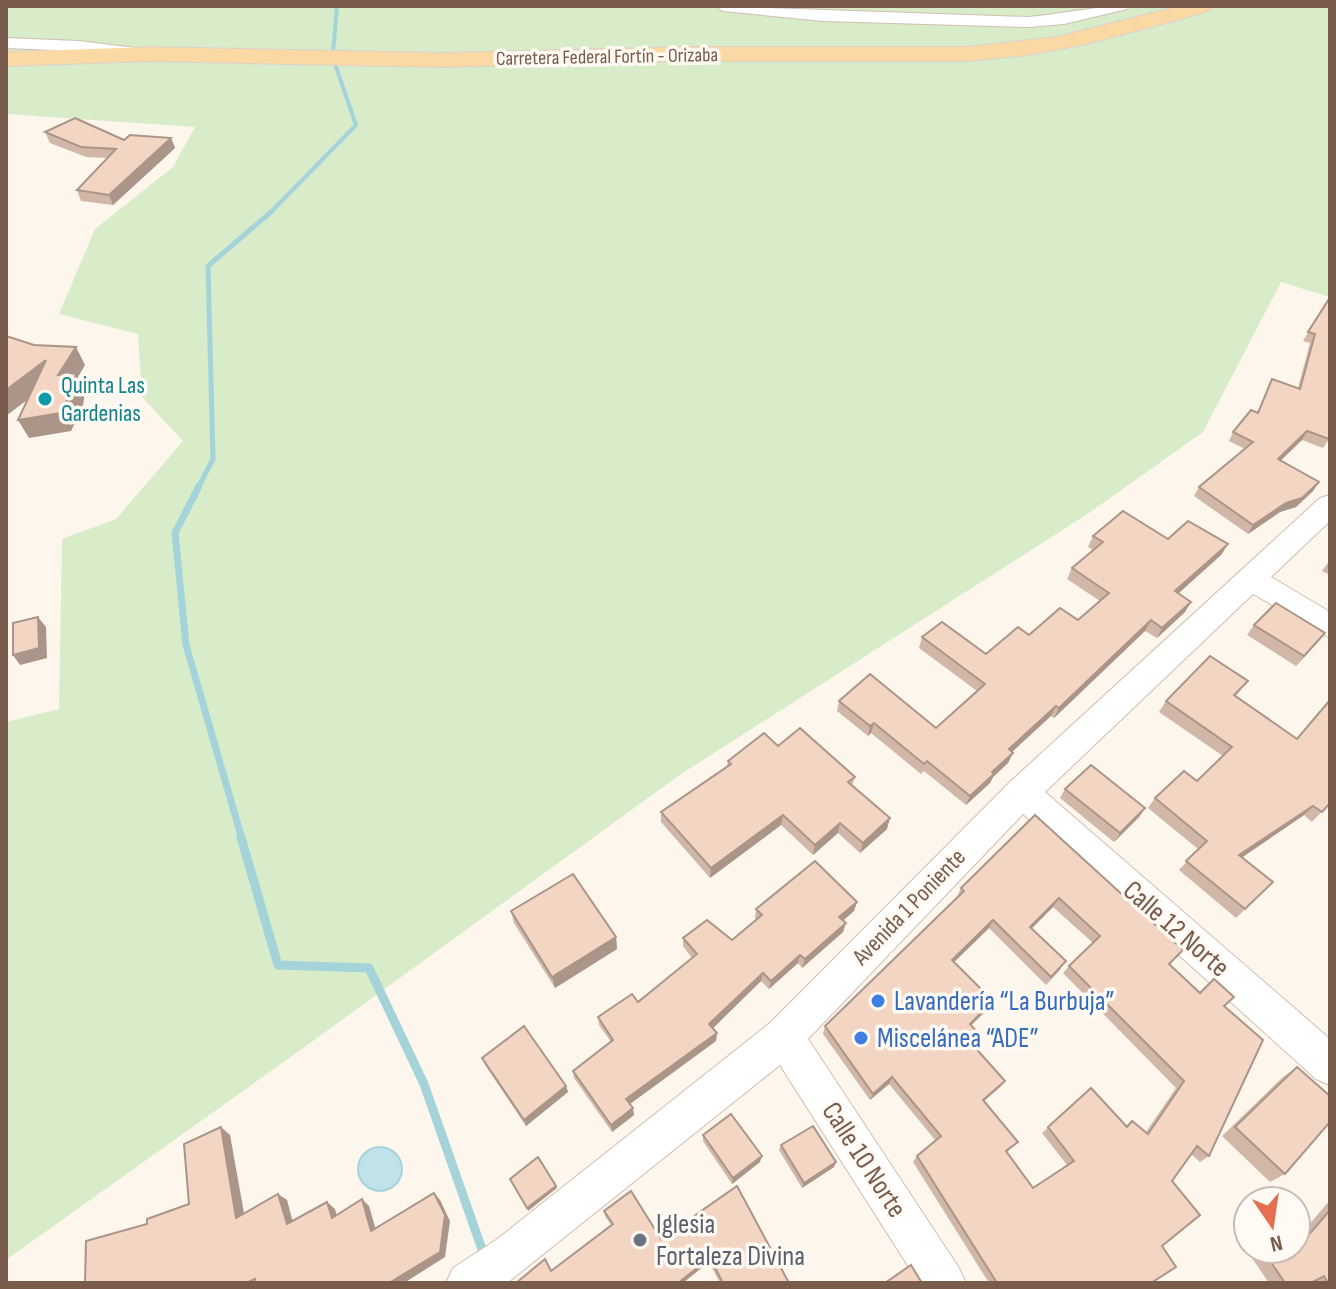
<svg xmlns="http://www.w3.org/2000/svg" width="1336" height="1289" viewBox="0 0 1336 1289" font-family="'Sofia Sans Condensed',sans-serif">
<style>
.green{fill:#d8ecc9}
.water{fill:#bfe3e8;stroke:#a5d3da;stroke-width:2}
.lines{fill:none;stroke-linecap:round;stroke-linejoin:round}
.stream-far3{stroke:#a5d3da;stroke-width:4}
.stream-far2{stroke:#a5d3da;stroke-width:5}
.stream-far1{stroke:#a5d3da;stroke-width:7}
.stream{stroke:#a5d3da;stroke-width:9}
.minor-casing{stroke:#d1beb0;stroke-width:2}
.major-casing{stroke:#dad1cd;stroke-width:2}
.minor{fill:#fff;fill-rule:evenodd}
.major{fill:#fbd9a5;fill-rule:evenodd}
.wall{fill:#d1b7a8;fill-rule:evenodd}
.shaded-wall{fill:#aa9588}
.building{fill:#f3d5c3;stroke:#aa9588;stroke-width:2;fill-rule:evenodd}
.culture-dot{fill:#0f9aa8;stroke:#fffaf3;stroke-width:3}
.shop-dot{fill:#3f7fe0;stroke:#fffaf3;stroke-width:3}
.worship-dot{fill:#6b7280;stroke:#fffaf3;stroke-width:3}
.labels{text-anchor:middle;dominant-baseline:central;stroke-width:7;stroke-linejoin:round;paint-order:stroke}
.far-street-label{font-size:20px;fill:#7a5c4d;stroke:#fffaf3}
.culture-label{font-size:24px;fill:#0d838f;stroke:#fffaf3;text-anchor:start}
.street-label{font-size:24px;fill:#7a5c4d;stroke:#fffaf3}
.near-street-label{font-size:28px;fill:#7a5c4d;stroke:#fffaf3}
.near-shop-label{font-size:28px;fill:#366cbe;stroke:#fffaf3;text-anchor:start}
.near-worship-label{font-size:28px;fill:#5b616d;stroke:#fffaf3;text-anchor:start}
</style>
<rect width="100%" height="100%" fill="#fdf6ec"/>
<path class="green" d="M6,6H1330V297L1281,282L1203,432L1089,513L681,774L306,1046L6,1260V722L59,709L62,539L116,519L183,441L142,397L138,334L59,314L95,229L173,167L195,127L6,114Z"/>
<circle class="water" cx="380" cy="1169" r="22"/>
<g class="lines">
<g class="stream-far3">
<path d="M333,53L337,6"/>
<path d="M269,214L356,125L335,64"/>
</g>
<path class="stream-far2" d="M198,488L213,459L208,266L271,212"/>
<path class="stream-far1" d="M199,486L175,533L186,645L242,839"/>
<path class="stream" d="M241,837L278,965L369,968L424,1084L484,1255"/>
<defs>
<g id="minor">
<path d="M715,6L1028,17C1062,14 1095,6 1129,6L1127,9L1064,24L1028,27L823,21L723,11Z"/>
<path d="M6,38L79,41L144,49L153,54L144,59L79,51L6,48Z"/>
<path d="M1330,495V521L1271,577L1330,612V638L1253,594L1045,792L1330,1039V1085L1316,1079L1023,814L808,1039L959,1268L966,1283H919L780,1065L507,1283H446L453,1268L496,1240L770,1023L1010,782L1320,498Z"/>
</g>
<path id="major" d="M1181,6H1213L1210,10L1181,19L1086,44L1028,55L967,61H685L443,67L150,61L6,66V52L150,47L443,53L685,47H967L1057,37Z"/>
</defs>
<use href="#minor" class="minor-casing"/>
<use href="#major" class="major-casing"/>
<use href="#minor" class="minor"/>
<use href="#major" class="major"/>
</g>
<g class="wall">
<path d="M45,132L124,140L171,138L175,148L113,205L81,201L77,190L107,158L86,157L50,143Z"/>
<path d="M1329,299V439L1323,448L1302,440L1281,460L1319,482L1313,491L1296,507L1280,512L1248,534L1194,496L1199,487L1245,449L1229,441L1233,432L1257,413L1272,379L1298,388L1310,343L1303,341Z"/>
<path d="M1093,536L1168,539L1228,544L1221,555L1178,593L1185,612L1157,638L1145,631L1054,718L1051,716L1012,752L1008,763L993,777L990,783L966,805L924,771L921,774L871,733L868,736L837,711L839,701L936,728L977,691L919,648L922,637L986,654L1029,635L1078,620L1100,601L1067,579L1072,568L1093,550L1088,547Z"/>
<path d="M1330,560V575L1322,571Z"/>
<path d="M1254,625L1325,633L1296,666L1247,635Z"/>
<path d="M1248,681L1236,696L1330,803L1312,822L1304,815L1242,857L1273,882L1236,918L1179,870L1198,849L1148,808L1155,798L1197,781L1223,756L1159,712L1166,701Z"/>
<path d="M778,746L855,777L852,786L887,829L860,853L838,833L813,855L781,825L710,878L661,822V812L727,766L728,761Z"/>
<path d="M1065,789L1145,808L1139,817L1114,842L1060,798Z"/>
<path d="M1035,815L1170,964L1200,993L1224,1006L1209,1156L1200,1162L1191,1154L1172,1181L1162,1246L1151,1283H989L913,1162L917,1156L936,1141L889,1084L870,1100L823,1034L825,1026L958,898L957,897L961,888ZM1053,907L1093,943L1069,966L1063,973L1176,1088L1146,1132L1132,1121L1126,1126L1091,1088L1042,1133L1067,1165L1033,1188L1007,1152L1018,1142L984,1101L1000,1087L1005,1081L972,1044L979,1034L971,1025L988,1009L993,1001L954,962L989,928L1046,985L1061,969L1032,928Z"/>
<path d="M857,902L854,911L843,921V932L802,968L798,963L769,989L761,981L713,1028L717,1033L716,1041L630,1104L634,1115L612,1132L574,1078L573,1071L611,1042L599,1025L598,1017L638,1002L692,958L683,946V938L732,940L756,919L755,918L756,909Z"/>
<path d="M511,911L616,937L617,949L555,988L514,923Z"/>
<path d="M482,1058L566,1086L568,1092L526,1126L485,1065Z"/>
<path d="M1297,1067L1285,1174L1270,1182L1222,1136L1283,1077Z"/>
<path d="M703,1135L760,1162L732,1184L703,1141Z"/>
<path d="M781,1145L836,1162L834,1167L802,1188L779,1150Z"/>
<path d="M1330,1200V1283H1269L1246,1249L1248,1247V1249H1296V1240Z"/>
<path d="M604,1211L661,1239L789,1283H720L709,1262L551,1271L611,1225L605,1216Z"/>
</g>
<g class="shaded-wall">
<path d="M171,138L175,148L113,205L109,195Z"/>
<path d="M76,347L85,365L78,377L85,391L83,406L71,431L29,438L18,420L58,375Z"/>
<path d="M46,360L56,378L6,416V390Z"/>
<path d="M1307,431L1302,440L1273,468L1278,459Z"/>
<path d="M1319,482L1313,491L1296,507L1280,512L1248,534L1253,525Z"/>
<path d="M1228,544L1221,555L1169,602L1175,591Z"/>
<path d="M1191,602L1185,612L1157,638L1162,628Z"/>
<path d="M38,617L46,627L47,658L20,665L13,655Z"/>
<path d="M1151,620L1145,631L1054,718L1059,708Z"/>
<path d="M1325,633L1317,643L1296,666L1304,656Z"/>
<path d="M1056,706L1051,716L1004,759L1009,749Z"/>
<path d="M874,723L871,733L868,736L870,726Z"/>
<path d="M1013,753L1008,763L993,777L990,783L966,805L970,796L992,772Z"/>
<path d="M1313,806L1304,815L1231,865L1239,855Z"/>
<path d="M1145,808L1139,817L1114,842L1120,833Z"/>
<path d="M783,815L781,825L710,878L711,868Z"/>
<path d="M890,818L887,829L860,853L863,843Z"/>
<path d="M840,823L838,833L813,855L815,845Z"/>
<path d="M1059,898L1053,907L1025,935L1030,927Z"/>
<path d="M857,902L854,911L836,926L839,917Z"/>
<path d="M993,920L989,928L948,968L952,960Z"/>
<path d="M846,923L843,932L802,968L805,959Z"/>
<path d="M616,937L617,949L555,988L552,977Z"/>
<path d="M800,955L798,963L769,989L771,981Z"/>
<path d="M763,973L761,981L709,1032V1024Z"/>
<path d="M993,1001L988,1009L965,1031L970,1024Z"/>
<path d="M717,1033L716,1041L627,1106L626,1099Z"/>
<path d="M892,1077L889,1084L870,1100L873,1094Z"/>
<path d="M1005,1081L1000,1087L978,1106L983,1100Z"/>
<path d="M566,1086L568,1092L526,1126L524,1120Z"/>
<path d="M633,1108L634,1115L612,1132L611,1125Z"/>
<path d="M221,1127L230,1135L246,1224L236,1218Z"/>
<path d="M762,1156L760,1162L732,1184L733,1178Z"/>
<path d="M836,1162L834,1167L802,1188L804,1183Z"/>
<path d="M556,1186L557,1188L528,1211L527,1208Z"/>
<path d="M434,1193L440,1200L450,1221L445,1257L404,1283H389Z"/>
<path d="M278,1194L287,1200L295,1230L287,1224Z"/>
<path d="M362,1199L369,1206L378,1237L371,1231Z"/>
<path d="M327,1202L335,1209L339,1224L332,1218Z"/>
<path d="M710,1258L709,1262L683,1283H678Z"/>
</g>
<g class="building">
<path d="M75,118L124,140L130,135L171,138L109,195L77,190L116,149L81,147L45,132Z"/>
<path d="M1329,299L1330,435L1329,439L1307,431L1278,459L1319,482L1302,498L1286,503L1253,525L1199,487L1253,442L1233,432L1251,410L1258,413L1272,379L1300,389L1315,334L1308,332Z"/>
<path d="M6,336L34,345L76,347L58,375L76,373L73,387L61,413L18,420L46,360L6,390Z"/>
<path d="M1123,511L1168,539L1188,521L1228,544L1175,591L1191,602L1162,628L1151,620L1059,708L1056,706L1009,749L1013,753L992,772L994,774L970,796L927,761L924,764L874,723L870,726L839,701L870,674L936,728L985,684L922,637L942,622L986,654L1018,627L1029,635L1060,608L1078,620L1109,593L1072,568L1103,542L1093,536Z"/>
<path d="M1276,603L1325,633L1304,656L1254,625Z"/>
<path d="M38,617L39,648L13,655V623Z"/>
<path d="M1210,656L1248,681L1234,695L1297,739L1330,700V803L1322,812L1313,806L1239,855L1273,882L1245,909L1186,861L1207,841L1155,798L1184,771L1197,781L1232,747L1166,701Z"/>
<path d="M800,728L855,777L848,782L890,818L863,843L840,823L815,845L783,815L711,868L661,812L731,764L728,761L764,733L778,746Z"/>
<path d="M1091,765L1145,808L1120,833L1065,789Z"/>
<path d="M1035,815L1183,950L1169,964L1200,993L1214,979L1234,997L1224,1006L1263,1040L1209,1156L1197,1146L1172,1181L1200,1215L1162,1246L1176,1267L1151,1283H997L917,1156L941,1136L892,1077L873,1094L825,1026L964,891L961,888ZM1059,898L1100,936L1069,966L1184,1081L1148,1134L1132,1121L1127,1127L1091,1088L1048,1127L1074,1161L1033,1188L1006,1151L1018,1142L983,1100L1005,1081L971,1043L979,1034L970,1024L993,1001L952,960L993,920L1051,977L1066,961L1030,927Z"/>
<path d="M815,861L857,902L839,917L846,923L805,959L800,955L771,981L763,973L709,1024L717,1033L626,1099L633,1108L611,1125L573,1071L613,1040L598,1017L632,994L638,1002L697,954L683,938L707,920L732,940L762,915L756,909Z"/>
<path d="M573,874L616,937L552,977L511,911Z"/>
<path d="M524,1026L566,1086L524,1120L482,1058Z"/>
<path d="M1297,1067L1330,1096V1122L1285,1174L1235,1127Z"/>
<path d="M731,1114L762,1156L733,1178L703,1135Z"/>
<path d="M813,1126L836,1162L804,1183L781,1145Z"/>
<path d="M221,1127L236,1218L278,1194L287,1224L327,1202L332,1218L362,1199L371,1231L434,1193L445,1215L440,1252L389,1283H256L255,1279L246,1283H85L86,1241L147,1224V1219L189,1204L184,1144Z"/>
<path d="M538,1157L556,1186L527,1208L510,1179Z"/>
<path d="M737,1186L789,1283H723L710,1258L678,1283H516L545,1259L551,1271L613,1224L604,1211L631,1191L661,1239Z"/>
<path d="M1330,1210V1283H1328L1324,1276L1311,1283H1285L1262,1249H1296V1240L1300,1245Z"/>
<path d="M911,1265L922,1283H885Z"/>
</g>
<circle class="culture-dot" cx="45" cy="399" r="8"/>
<g class="shop-dot">
<circle cx="878" cy="1001" r="8"/>
<circle cx="861" cy="1038" r="8"/>
</g>
<circle class="worship-dot" cx="640" cy="1240" r="8"/>
<g class="labels">
<g class="far-street-label">
<text transform="translate(607 57) rotate(-1)">Carretera Federal Fortín - Orizaba</text>
</g>
<g class="culture-label">
<text x="61" y="385">Quinta Las<tspan x="61" dy="28">Gardenias</tspan></text>
</g>
<g class="street-label">
<text transform="translate(909 907) rotate(-46)">Avenida 1 Poniente</text>
</g>
<g class="near-street-label">
<text transform="translate(1176 929) rotate(41)">Calle 12 Norte</text>
<text transform="translate(864 1160) rotate(57)">Calle 10 Norte</text>
</g>
<g class="near-shop-label">
<text x="894" y="1001">Lavandería “La Burbuja”</text>
<text x="877" y="1038">Miscelánea “ADE”</text>
</g>
<g class="near-worship-label">
<text x="656" y="1224">Iglesia<tspan x="656" dy="32">Fortaleza Divina</tspan></text>
</g>
</g>
<rect width="1336" height="1289" fill="none" stroke="#7a5c4d" stroke-width="16"/>
<g transform="translate(1272 1225) rotate(167)"><circle r="38" fill="#fffaf3" stroke="#cabbb1" stroke-width="2"/>
<path d="M0-6L14 30L0 20L-14 30Z" fill="#e76f51"/>
<text y="-12" font-size="22" font-weight="bold" text-anchor="middle" fill="#7a5c4d">N</text>
</g>
</svg>
